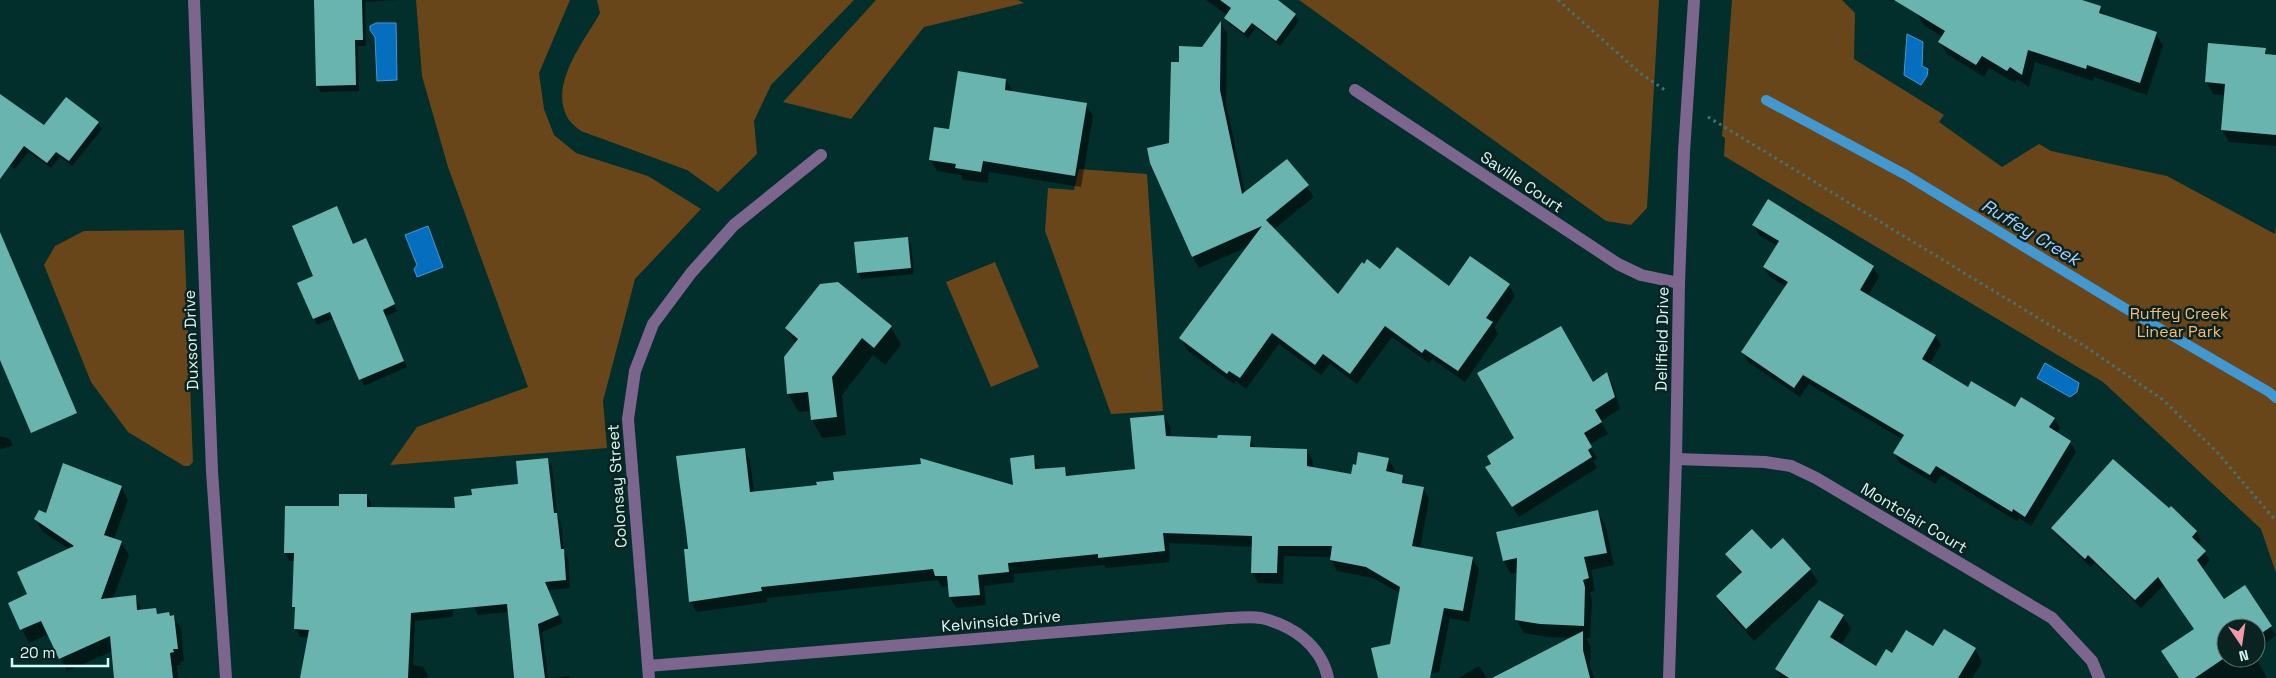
<svg xmlns="http://www.w3.org/2000/svg" width="2276" height="678" viewBox="0 0 2276 678" font-family="'Space Grotesk',sans-serif">
<style>
.green{fill:#68461a}
.water{fill:#056ebf;stroke:#4498d0}
.shadow{fill:#0007}
.lines{fill:none;stroke-linecap:round;stroke-linejoin:round}
.stream{stroke:#4498d0;stroke-width:10}
.building{fill:#6ab4af}
.path{stroke:#497270;stroke-width:3;stroke-dasharray:2.5 4;stroke-linecap:butt}
.street{stroke:#7d668e;stroke-width:12}
.labels{text-anchor:middle;dominant-baseline:central;stroke-width:5;stroke-linejoin:round;paint-order:stroke}
.street-label{font-size:16px;fill:#d6faf7;stroke:#0a2220}
.park-label{font-size:16px;fill:#f6bc78;stroke:#0a2220}
.water-label{font-size:18px;font-style:italic;fill:#a9d0fa;stroke:#0a2220}
</style>
<rect width="100%" height="100%" fill="#022e2c"/>
<g class="green">
<path d="M416,0H570L539,73L544,109L554,135L576,153L648,176L701,209L635,279L603,401L607,448L390,465L417,427L528,387L448,167L422,76Z"/>
<path d="M597,0H854L771,85L754,121L757,154L718,192L687,170L581,131C577,128 572,124 569,120C547,86 584,42 600,13Z"/>
<path d="M876,0H1018L1024,3L924,27L851,119L783,102Z"/>
<path d="M1299,0H1659L1647,208L1631,225L1606,221Z"/>
<path d="M1732,0H1842L1855,13L1854,59L1944,115L1939,122L2002,167L2039,144L2051,151L2167,176L2275,234L2276,225V573L2261,529L2103,382L1724,156L1725,138L1722,136Z"/>
<path d="M1079,169L1147,174L1163,411L1111,414L1045,231L1048,188L1074,190Z"/>
<path d="M184,230L193,462L189,466H184L128,432L91,382L44,265L55,246L84,231Z"/>
<path d="M995,262L1039,367L991,387L946,282Z"/>
</g>
<g class="water">
<path d="M396,23L397,80L377,81L375,37L370,30V26L376,23Z"/>
<path d="M1907,34L1923,42L1922,66L1928,69L1927,76L1921,85L1904,75Z"/>
<path d="M428,226L443,267L417,277L414,269L417,265L405,235Z"/>
<path d="M2045,363L2079,383L2077,392L2070,397L2037,378Z"/>
</g>
<g class="shadow">
<path d="M315,0H400L365,2L366,46H358L359,91L321,92L317,86Z"/>
<path d="M1206,0H1275L1295,15L1299,21L1280,46L1256,28L1248,38L1229,24L1225,18L1227,15Z"/>
<path d="M1887,0H2077L2100,7L2105,16L2156,33L2163,46L2147,95L2094,77L2093,81L2035,62L2029,87L2017,79L2015,83L1989,68L1984,77L1947,54L1939,42L1942,37L1924,25L1916,13L1922,4Z"/>
<path d="M1221,23L1227,34L1226,103L1245,193L1287,160L1314,197L1274,229L1338,296L1380,271L1450,288L1509,285L1515,296L1494,327L1498,334L1465,382L1432,359L1429,363L1392,337L1357,384L1330,364L1321,375L1279,344L1246,389L1236,381L1234,384L1187,350L1181,338L1250,246L1199,268L1193,257L1170,144L1180,64L1203,48Z"/>
<path d="M2265,49L2268,55L2276,56V146L2229,142L2222,130L2225,95L2213,94L2206,81Z"/>
<path d="M1006,80L1013,92L1086,104L1093,116L1081,187L989,172L988,183L963,180L961,175L937,171L930,160L950,130Z"/>
<path d="M0,95L44,127L98,123L102,129L72,166L60,157L51,168L28,152L15,169L0,159Z"/>
<path d="M337,208L354,245L366,239L369,245L397,311L385,317L407,367L364,386L334,318L317,325L314,318L315,277Z"/>
<path d="M1753,225L1873,267L1879,277L1868,296L1935,335L1941,345L1929,365L1968,389L2015,409L2054,418L2060,428L2057,433L2070,442L2076,452L2031,526L2019,518L2017,521L1941,475L1936,484L1900,463L1894,453L1902,439L1809,384L1800,397L1748,362L1743,352L1787,287L1770,277L1764,267L1777,246L1759,235Z"/>
<path d="M908,238L911,244L914,274L861,279L858,272Z"/>
<path d="M891,327L901,345L885,365L873,355L842,395L846,435L822,438L812,420L811,411L799,412L788,394L785,357L796,344L786,328Z"/>
<path d="M1607,374L1613,385L1620,409L1601,421L1608,434L1589,445L1597,458L1593,461L1597,468L1519,517L1493,478L1592,383Z"/>
<path d="M1164,416L1170,427L1171,438L1218,440L1250,438L1256,449L1307,450L1313,461V469L1352,475L1388,459L1395,470L1394,474L1402,476L1407,485L1423,488L1429,499L1420,549L1472,558L1479,569L1469,622L1450,618L1439,672L1415,678H1380L1391,645L1400,593L1373,578L1337,571L1331,560L1332,557L1284,556L1283,584L1258,583L1252,572L1253,547L1169,543L1170,562L1106,568L1104,565L1014,574V582L984,586L986,605L956,608L950,597L949,586L942,587L938,580L767,598V602L697,612L690,601L689,550L744,450L750,461L754,492L1014,487L1033,457L1040,470L1064,468L1069,476L1136,470Z"/>
<path d="M0,436L10,439L13,445L0,450Z"/>
<path d="M548,459L552,467L557,516L561,522L564,552L568,558L570,588L548,590L563,623L542,632L548,678H513L508,612L478,615L474,607L468,547L452,617L415,621L413,665L423,667L428,675L427,678H301L309,638L300,637L296,629V612L293,607L295,561H290L285,553L340,508L367,495L371,503V508L465,509L520,485Z"/>
<path d="M121,487L128,500L114,539L121,542L129,555L113,599L135,596L142,611L156,610L159,615L169,614L171,617L174,616L181,629L184,661L180,662V665H177L178,678H116L113,651L67,671L49,634L29,643L9,603L29,594L69,549L43,532L35,519Z"/>
<path d="M1597,511L1605,524L1614,565L1591,570L1595,591L1590,592L1592,601L1590,638H1586L1591,647L1590,666L1594,678H1514L1574,638L1548,637L1524,633L1516,620L1518,572L1511,574L1504,561L1498,533Z"/>
<path d="M2052,528L2196,532L2201,541L2198,545L2210,560L2202,569L2223,601L2244,587L2276,635L2256,651V628H2226V658H2256L2267,678H2180L2195,630L2164,585L2141,608L2094,563L2091,567L2058,537Z"/>
<path d="M1771,551L1810,569L1818,582L1754,641L1725,609L1718,597L1741,575L1726,554Z"/>
<path d="M1820,602L1843,616L1851,629L1841,645L1876,667L1893,655L1934,648L1975,649L1982,662L1972,678H1781L1776,669Z"/>
<path d="M1479,666L1487,678H1458Z"/>
<path d="M570,676V678H554Z"/>
</g>
<g class="lines">
<path class="stream" d="M1766,100L1906,175L2123,307L2269,392L2276,398"/>
</g>
<g class="building">
<path d="M314,0H362L363,40H355L356,85L316,86Z"/>
<path d="M1220,0H1278L1296,14L1276,41L1252,23L1244,33L1224,18L1231,8Z"/>
<path d="M1894,0H2082L2101,6L2099,13L2157,32L2140,83L2087,65L2086,69L2028,50L2022,75L2010,67L2007,71L1982,56L1976,65L1938,42L1945,31Z"/>
<path d="M1221,21L1220,90L1242,194L1287,159L1309,185L1266,220L1338,294L1362,262L1364,264L1367,259L1380,269L1397,247L1449,286L1470,256L1510,284L1486,318L1493,322L1458,371L1425,349L1422,353L1385,326L1350,374L1323,354L1315,365L1272,333L1240,378L1229,371L1227,374L1179,338L1262,226L1192,257L1150,163L1147,148L1169,143L1171,62H1179V46L1202,47Z"/>
<path d="M2208,43L2266,48L2265,54L2276,55V135L2221,130L2225,84L2205,82Z"/>
<path d="M958,71L1006,79L1005,90L1087,103L1075,176L983,161L981,172L955,168L956,164L929,160L934,127L949,129Z"/>
<path d="M0,94L44,125L66,97L99,122L69,161L56,152L47,163L24,146L0,179Z"/>
<path d="M1768,199L1874,266L1860,290L1936,335L1922,359L1968,387L1971,381L2015,407L2021,397L2055,418L2049,427L2071,441L2025,517L2013,509L2012,512L1936,466L1930,475L1893,453L1904,435L1803,375L1794,388L1741,352L1788,282L1763,267L1779,241L1752,225Z"/>
<path d="M337,206L353,244L366,238L395,304L383,310L404,361L359,380L330,312L313,319L297,283L313,276L292,226Z"/>
<path d="M0,232L77,413L31,433L0,360Z"/>
<path d="M908,237L911,268L857,273L854,242Z"/>
<path d="M838,282L892,326L874,348L862,338L832,377L837,417L811,420L808,392L787,394L784,357L798,339L785,328L820,284Z"/>
<path d="M1561,326L1593,382L1607,372L1615,397L1595,410L1602,422L1584,433L1592,447L1588,450L1592,457L1512,507L1485,467L1491,464L1487,456L1514,438L1477,373Z"/>
<path d="M1164,415L1166,436L1217,438L1218,435L1251,436L1250,447L1307,449V466L1351,474L1353,464L1356,465L1358,452L1389,458L1386,471L1403,475L1402,483L1424,487L1412,546L1473,557L1463,611L1444,608L1430,678H1378L1371,648L1390,644L1400,587L1366,567L1330,560L1332,546H1278L1277,573H1251L1252,536L1163,533L1165,551L1098,558V554L1008,563L1009,572L978,575L980,595L949,597L947,576H935L933,569L761,587L762,591L689,602L684,549H688L686,531L676,456L745,448L750,492L817,485L816,482L834,480L833,472L921,464L920,458L1013,485L1010,458L1034,455L1035,469L1065,467L1066,476L1135,469L1130,418Z"/>
<path d="M548,458L554,513H557L561,549H564L566,580L545,582L559,615L538,624L545,678H514L507,604L411,613L408,678H300L309,630L294,629L295,607H292L294,553H284L285,506H339V494H367V507L455,508L454,497L472,495L471,489L518,484L516,461Z"/>
<path d="M2113,459L2169,508L2171,506L2197,531L2192,537L2206,551L2197,560L2224,599L2245,585L2272,626L2256,637V628H2226V657L2195,678H2179L2161,651L2194,629L2158,577L2135,600L2088,555L2085,559L2051,528Z"/>
<path d="M63,463L122,486L104,535L122,541L101,599L136,595L137,610L156,608L157,614L169,612L170,616L174,615L178,649H173L174,652L170,653L173,678H114L110,636L59,659L41,621L20,630L8,603L27,594L17,572L74,546L34,519L39,510L46,513Z"/>
<path d="M1598,510L1607,553L1584,557L1589,578L1583,580L1585,587L1584,626L1540,624L1515,620L1517,558L1503,561L1496,532Z"/>
<path d="M1752,529L1771,549L1783,538L1811,569L1746,629L1716,596L1742,572L1725,554Z"/>
<path d="M1819,600L1844,615L1830,637L1876,666L1886,649L1892,653L1906,630L1933,646L1944,629L1976,648L1958,678H1789L1775,669Z"/>
<path d="M1583,631V650L1590,678H1492Z"/>
</g>
<g class="lines">
<g class="path">
<path d="M1558,0L1640,73L1665,90"/>
<path d="M1708,117L2086,347L2162,399L2217,452L2276,521"/>
</g>
<g class="street">
<path d="M194,0L212,471L226,678"/>
<path d="M1355,90L1618,264L1641,275L1679,283"/>
<path d="M1676,459L1765,462L1791,466L1816,478L2052,618L2092,661L2099,678"/>
<path d="M648,666L1229,618C1239,618 1251,616 1261,618C1292,625 1321,645 1328,678"/>
<path d="M649,678L628,419L635,371L653,324L691,273L734,225L821,155"/>
<path d="M1669,678L1676,459L1679,283L1684,152L1694,0"/>
</g>
</g>
<g class="labels">
<g class="street-label">
<text transform="translate(1522 182) rotate(34)">Saville Court</text>
<text transform="translate(1662 339) rotate(-89)">Dellfield Drive</text>
<text transform="translate(191 340) rotate(-92)">Duxson Drive</text>
<text transform="translate(617 486) rotate(-94)">Colonsay Street</text>
<text transform="translate(1914 518) rotate(31)">Montclair Court</text>
<text transform="translate(1001 621) rotate(-5)">Kelvinside Drive</text>
</g>
<g class="park-label">
<text x="2179" y="313">Ruffey Creek<tspan x="2179" dy="18">Linear Park</tspan></text>
</g>
<g class="water-label">
<text transform="translate(2031 232) rotate(31)">Ruffey Creek</text>
</g>
</g>
<g transform="translate(2241 643) rotate(167)"><circle r="24" fill="#0a2220" stroke="#5c7876"/>
<path d="M0-4L9 19L0 12L-9 19Z" fill="#f39aa7"/>
<text y="-8" font-size="14" font-weight="bold" text-anchor="middle" fill="#d6faf7">N</text>
</g>
<path d="M12 658v8h96v-8" fill="none" stroke="#d6faf7" stroke-width="2.5"/>
<text x="20" y="658" font-size="15" fill="#d6faf7" stroke="#0a2220" stroke-width="4" paint-order="stroke">20 m</text>
</svg>
